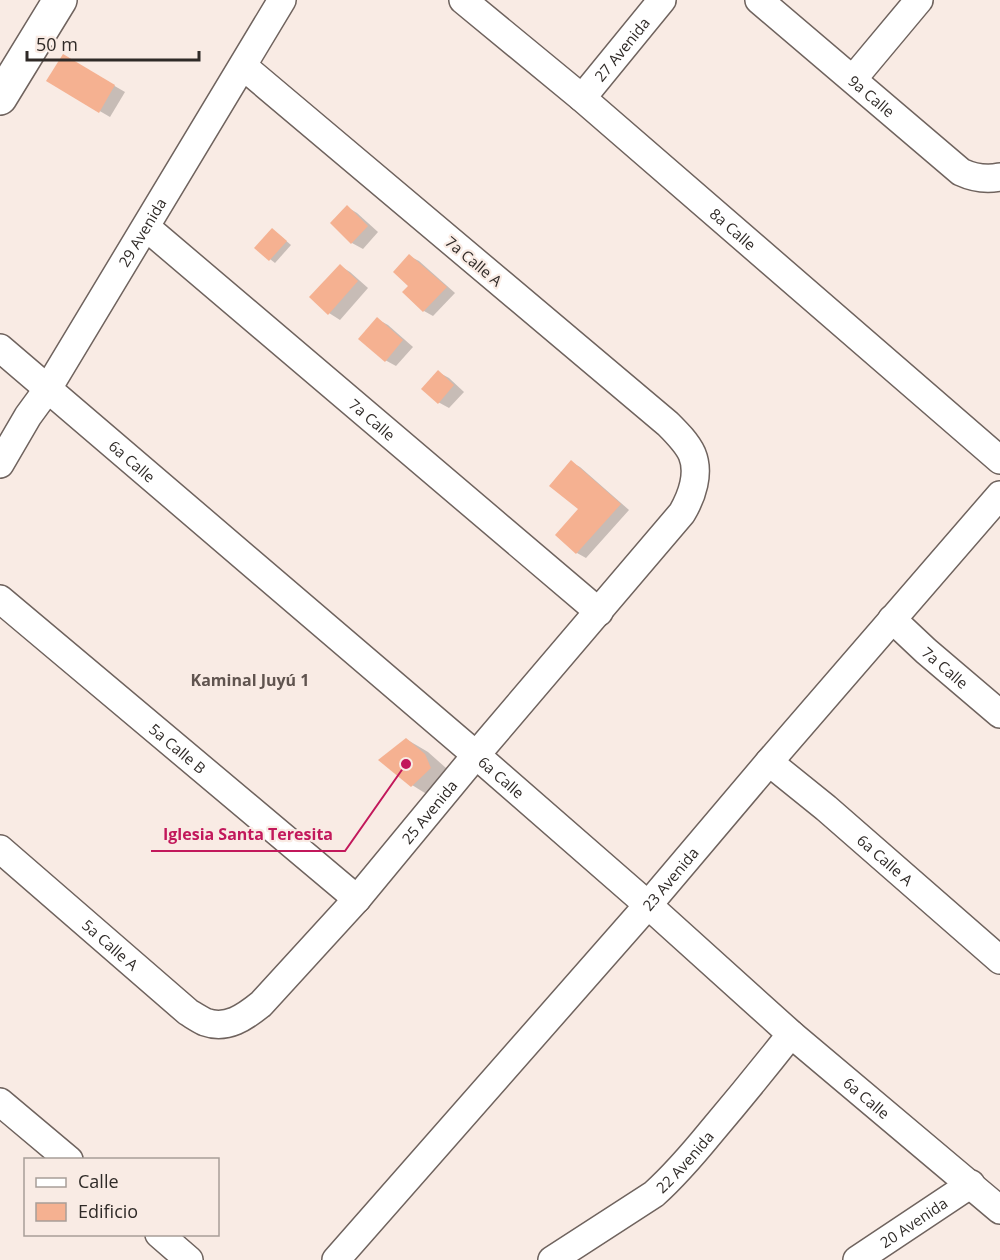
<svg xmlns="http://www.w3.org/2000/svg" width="1000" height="1260" viewBox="0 0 1000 1260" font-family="'Open Sans',sans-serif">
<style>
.shadow{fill:#0003}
.building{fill:#f5b191}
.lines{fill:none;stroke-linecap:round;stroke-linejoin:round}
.street-casing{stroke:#6f635e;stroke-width:30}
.secondary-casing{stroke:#6f635e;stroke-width:36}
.street{stroke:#fff;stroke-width:27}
.secondary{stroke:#fff;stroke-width:33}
.labels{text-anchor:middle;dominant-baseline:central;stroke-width:4.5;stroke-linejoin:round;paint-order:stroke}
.street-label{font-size:15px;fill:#2f2a27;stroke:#f9ebe4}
.neighbourhood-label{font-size:16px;font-weight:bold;fill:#60544f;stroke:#f9ebe4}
.leader{fill:none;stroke:#c2185b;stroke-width:2}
.callout-dot{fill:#c2185b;stroke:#f9ebe4;stroke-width:2}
.callout-label{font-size:16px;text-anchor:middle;font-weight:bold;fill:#c2185b;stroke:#f9ebe4;stroke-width:4.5;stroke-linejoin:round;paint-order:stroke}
</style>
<rect width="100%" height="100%" fill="#f9ebe4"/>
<g class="shadow">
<path d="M63,56L125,92L110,117L48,81Z"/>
<path d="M347,207L357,213L378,232L363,249L352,243Z"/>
<path d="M277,233L291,245L275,263L256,248Z"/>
<path d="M409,256L419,261L455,293L433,316L424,311L410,286Z"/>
<path d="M340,266L350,272L368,288L340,320L329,313Z"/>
<path d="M377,319L388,325L413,347L396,366L385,360Z"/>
<path d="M438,372L449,378L464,392L449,408L438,402Z"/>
<path d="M571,462L580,467L629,510L586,558L577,553L581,509Z"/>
<path d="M406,739L428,752L446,768L451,780L433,798L412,785Z"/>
</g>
<g class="building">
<path d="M63,54L115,85L99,113L46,81Z"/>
<path d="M347,205L368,226L351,244L330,223Z"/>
<path d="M272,228L287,241L269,261L254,248Z"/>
<path d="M409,254L447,287L423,312L402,292L408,286L393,272Z"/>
<path d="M340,264L358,281L328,315L309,297Z"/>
<path d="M377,317L403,340L385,362L358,339Z"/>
<path d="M438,370L454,385L438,404L421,389Z"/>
<path d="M571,460L621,504L576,554L555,535L578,509L549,486Z"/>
<path d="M406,738L425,754L431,768L411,787L378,760Z"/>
</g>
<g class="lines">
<defs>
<g id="street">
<path id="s1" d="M463,0L582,98L1000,460"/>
<path id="s2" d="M759,0L961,172C974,178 986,180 1000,177"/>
<path d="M853,79L919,0"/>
<path id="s3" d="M582,98L662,0"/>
<path id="s4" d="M146,227L599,612"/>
<path id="s5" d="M0,348L476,755L648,905L791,1034L1000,1210"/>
<path id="s6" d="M0,464L28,416L47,390L282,0"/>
<path id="s7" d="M0,599L357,899"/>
<path id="s8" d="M892,619L926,651L1000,714"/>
<path id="s9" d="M769,762L826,808L1000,960"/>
<path id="s10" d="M0,849L188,1012C193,1015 199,1019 205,1022C227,1030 245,1017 261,1004L357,899L476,755L682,513C692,496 700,473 692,454C687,443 677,433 668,424L243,66"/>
<path d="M0,1102L69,1160"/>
<path d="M159,1234L189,1260"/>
<path id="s11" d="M336,1260L648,905L769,762L1000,495"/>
<path id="s12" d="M552,1260L654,1194C675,1175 693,1154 711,1132C738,1100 765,1067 791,1034"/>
<path id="s13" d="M857,1260L971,1184"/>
</g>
<path id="secondary" d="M0,98L60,0"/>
</defs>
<use href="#street" class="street-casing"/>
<use href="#secondary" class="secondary-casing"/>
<use href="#street" class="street"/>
<use href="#secondary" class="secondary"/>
</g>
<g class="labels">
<g class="street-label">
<text stroke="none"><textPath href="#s3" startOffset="63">27 Avenida</textPath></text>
<text stroke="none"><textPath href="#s2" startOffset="148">9a Calle</textPath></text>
<text stroke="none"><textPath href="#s1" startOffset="354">8a Calle</textPath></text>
<text stroke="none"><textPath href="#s6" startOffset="272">29 Avenida</textPath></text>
<text transform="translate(474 261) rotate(40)">7a Calle A</text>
<text stroke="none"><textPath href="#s4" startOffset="297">7a Calle</textPath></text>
<text stroke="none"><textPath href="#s5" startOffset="174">6a Calle</textPath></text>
<text stroke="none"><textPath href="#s8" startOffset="72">7a Calle</textPath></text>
<text stroke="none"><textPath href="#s7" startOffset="232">5a Calle B</textPath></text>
<text stroke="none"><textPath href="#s5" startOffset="660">6a Calle</textPath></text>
<text stroke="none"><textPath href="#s10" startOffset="586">25 Avenida</textPath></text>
<text stroke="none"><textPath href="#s9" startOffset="152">6a Calle A</textPath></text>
<text stroke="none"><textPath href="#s11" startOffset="507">23 Avenida</textPath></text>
<text stroke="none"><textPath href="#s10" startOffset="146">5a Calle A</textPath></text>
<text stroke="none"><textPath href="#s5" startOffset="1146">6a Calle</textPath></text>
<text stroke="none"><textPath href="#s12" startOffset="166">22 Avenida</textPath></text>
<text stroke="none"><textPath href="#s13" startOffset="68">20 Avenida</textPath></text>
</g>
<g class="neighbourhood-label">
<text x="250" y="680">Kaminal Juyú 1</text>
</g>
</g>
<path class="leader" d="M406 764L345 851H151"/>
<circle class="callout-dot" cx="406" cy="764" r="6"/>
<g class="callout-label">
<text x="248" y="840">Iglesia Santa Teresita</text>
</g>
<rect x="24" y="1158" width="195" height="78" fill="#f9ebe4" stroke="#a89e98" stroke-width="1.5"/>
<rect x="36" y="1178" width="30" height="9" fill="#ffffff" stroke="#a89e98" stroke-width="1.5"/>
<text x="78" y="1188" font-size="18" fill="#2f2a27">Calle</text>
<rect x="36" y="1203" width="30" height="18" fill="#f5b191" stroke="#a89e98" stroke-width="1.5"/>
<text x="78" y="1218" font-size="18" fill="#2f2a27">Edificio</text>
<path d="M27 51v9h172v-9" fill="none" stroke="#2f2a27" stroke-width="3"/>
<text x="36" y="51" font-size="18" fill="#2f2a27" stroke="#f9ebe4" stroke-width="4.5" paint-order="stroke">50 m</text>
</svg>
